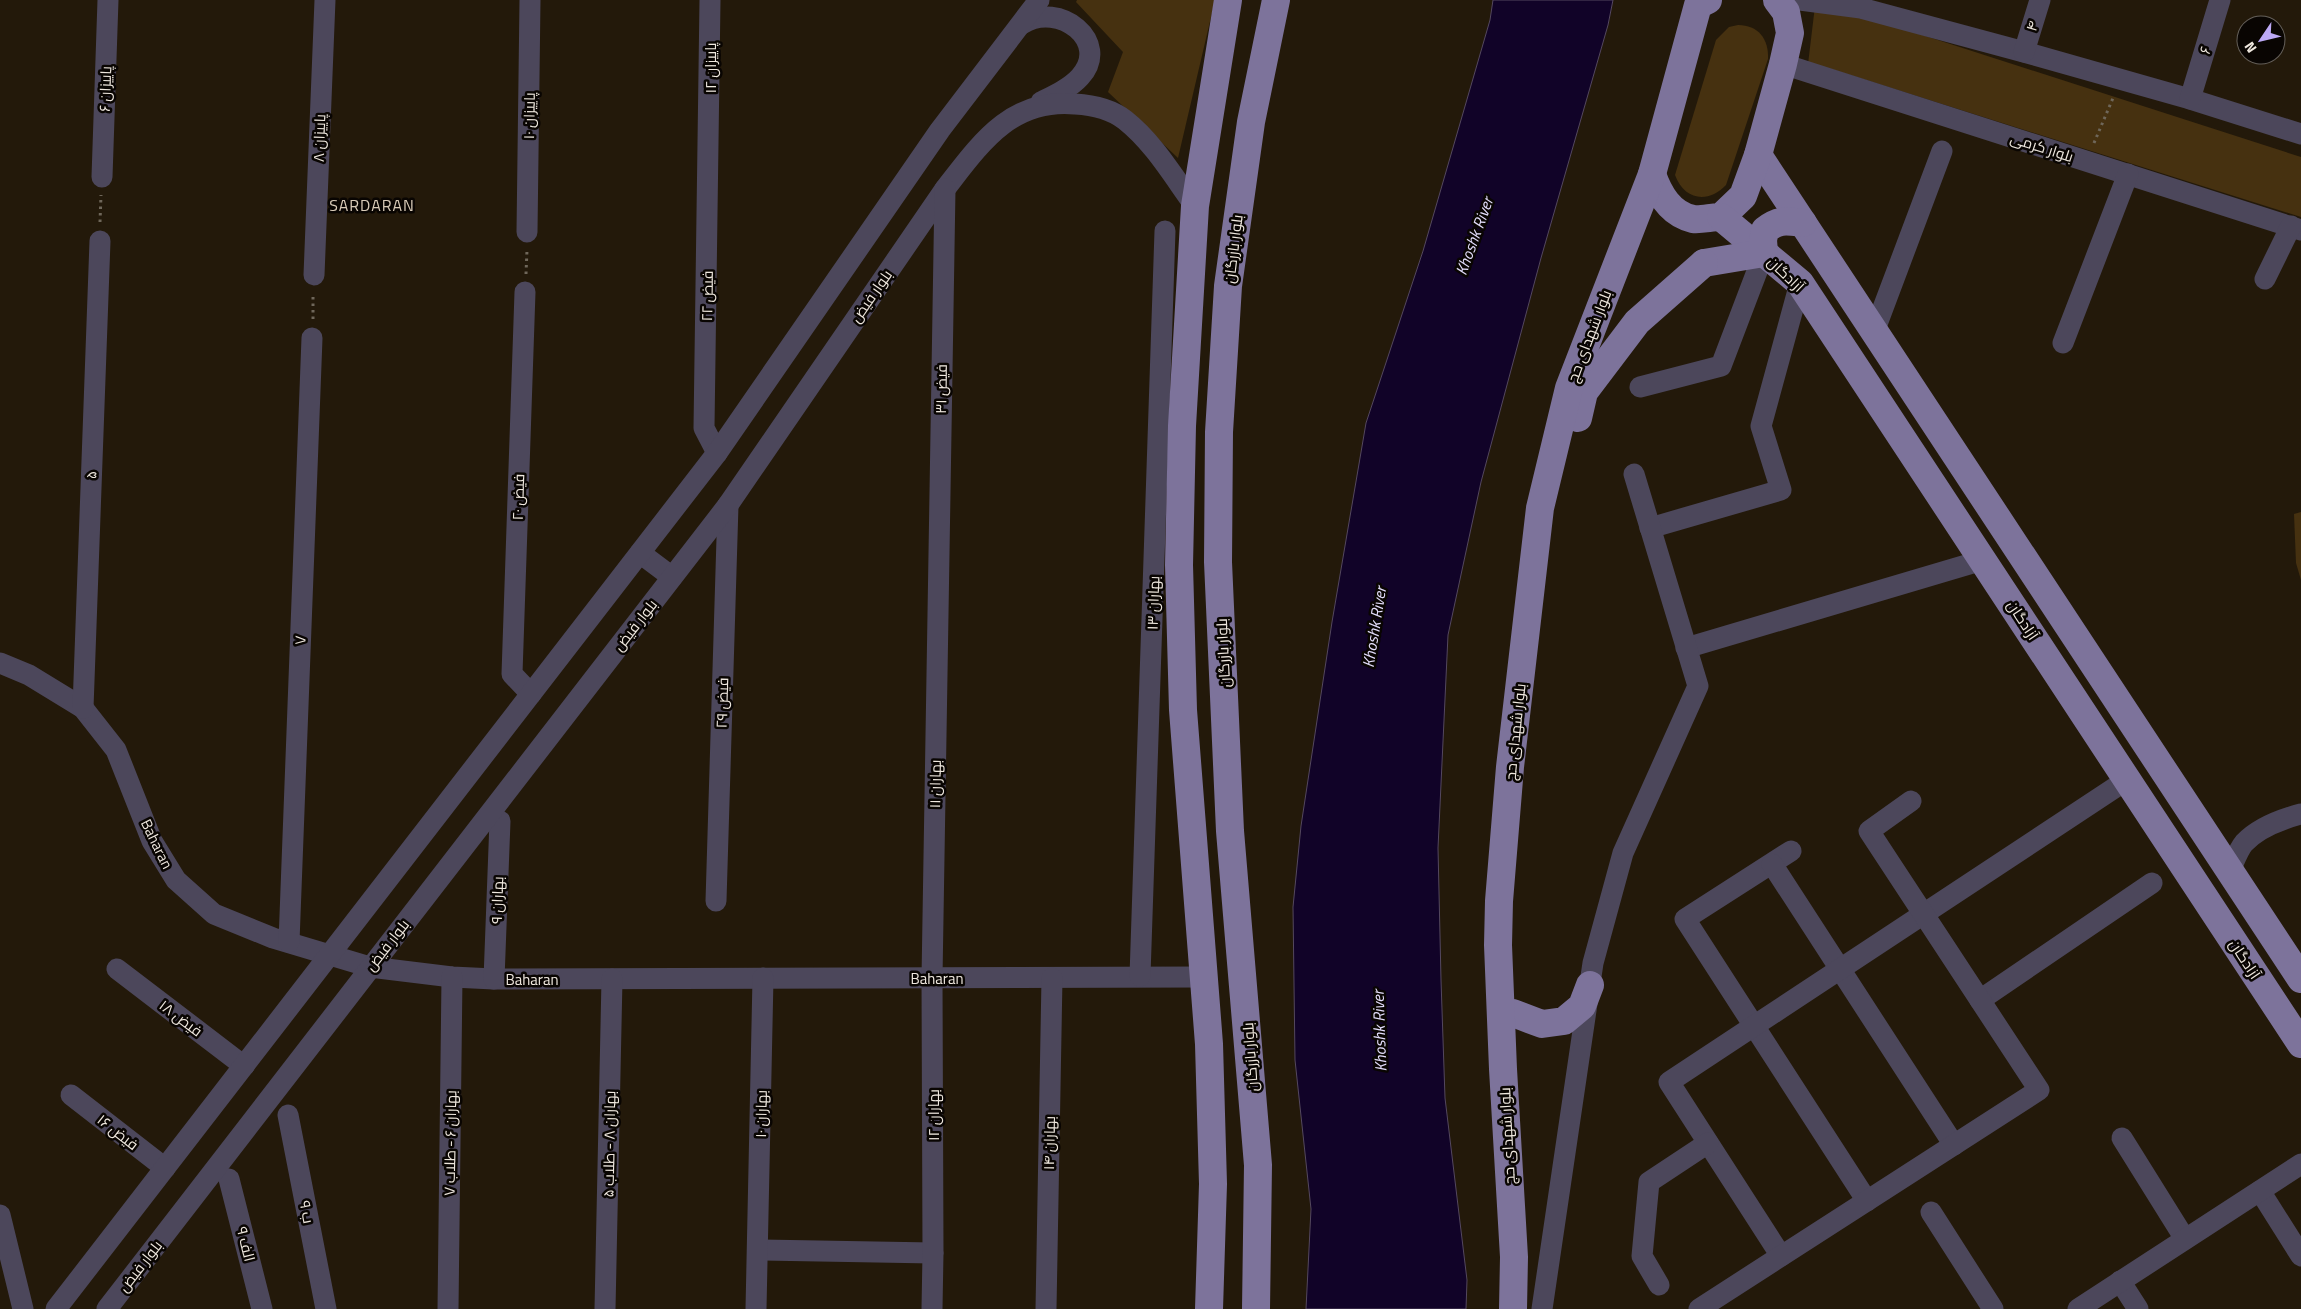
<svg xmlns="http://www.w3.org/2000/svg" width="2301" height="1309" viewBox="0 0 2301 1309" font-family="'Titillium Web',Cairo,sans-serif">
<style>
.green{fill:#463110}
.water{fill:#110328;stroke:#54485f}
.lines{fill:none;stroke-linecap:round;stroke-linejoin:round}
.path{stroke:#6f675a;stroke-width:3;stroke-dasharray:2.5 4;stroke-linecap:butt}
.minor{stroke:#4c475b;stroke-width:21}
.major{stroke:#7d739b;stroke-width:28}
.labels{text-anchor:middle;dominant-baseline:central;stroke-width:5;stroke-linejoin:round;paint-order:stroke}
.street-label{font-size:15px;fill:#efe8df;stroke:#090502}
.neighbourhood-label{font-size:16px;letter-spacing:1px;fill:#d9cbb8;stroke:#090502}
.water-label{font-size:16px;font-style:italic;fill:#e4defc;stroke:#090502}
</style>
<rect width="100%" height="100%" fill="#23190a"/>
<g class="green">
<path d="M1077,0H1215L1178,158L1108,92L1123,52L1076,2Z"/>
<path d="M1815,6L1851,12L2301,157V217L1828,68L1808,64Z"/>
<path d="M1738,25C1758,25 1769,39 1768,59L1726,185C1708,204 1684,200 1675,175L1716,40L1729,27Z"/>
<path d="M2301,512V580L2296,563L2294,514Z"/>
</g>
<path class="water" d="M1493,0H1613L1608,25L1541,258L1481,482L1448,635L1438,848L1441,980L1445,1098L1467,1280L1466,1309H1306L1311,1209L1295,1060L1293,907L1301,826L1332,622L1366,423L1423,251L1490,20Z"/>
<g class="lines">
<g class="path">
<path d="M2094,143L2113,98"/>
<path d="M100,222L101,195"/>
<path d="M526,274L527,250"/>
<path d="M313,319V293"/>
</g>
<g class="minor">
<path d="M710,0L704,428L717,453"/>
<path d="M1800,0L1861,8L2024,52L2190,99L2301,134"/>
<path d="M1022,24C1059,0 1112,42 1080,77C1070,88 1055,95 1041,102"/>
<path d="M2024,52L2040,0"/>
<path d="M1783,64L2301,230"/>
<path d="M2190,99L2220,0"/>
<path d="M102,177L108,0"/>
<path d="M527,232L530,0"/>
<path d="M314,275L325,0"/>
<path d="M2265,279L2291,226"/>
<path d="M525,292L512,674L531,694"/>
<path d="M1874,332L1942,151"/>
<path d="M2063,343L2128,174"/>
<path d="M1640,387L1721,366L1764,253"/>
<path d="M1650,528L1781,490L1761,426L1800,283"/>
<path d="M640,553L672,577"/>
<path d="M1686,648L1983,560"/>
<path d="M0,663L29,675L83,708L116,750L152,841L176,880L214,914L273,938L370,967L452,977L494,979L1203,977"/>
<path d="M83,708L100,241"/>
<path d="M1791,851L1685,919L1867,1201"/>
<path d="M1772,864L1954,1145"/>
<path d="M2230,871C2234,862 2238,850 2244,843C2258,828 2282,819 2301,814"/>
<path d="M716,901L728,505"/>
<path d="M289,942L312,338"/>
<path d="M117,969L244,1066"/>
<path d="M1140,976L1165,231"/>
<path d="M494,979L500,821"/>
<path d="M1980,1000L2152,883"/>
<path d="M71,1095L165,1168"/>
<path d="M288,1115L326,1309"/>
<path d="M2122,1138L2185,1239"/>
<path d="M229,1179L262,1309"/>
<path d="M2260,1191L2301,1256"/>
<path d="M1931,1212L1993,1309"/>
<path d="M0,1215L23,1309"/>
<path d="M758,1250L933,1253"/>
<path d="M1781,1256L1669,1082L2128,779"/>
<path d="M2120,1281L2138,1309"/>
<path d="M1659,1285L1642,1256L1649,1182L1708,1143"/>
<path d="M56,1309L717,453L940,130L1039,0"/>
<path d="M107,1309L728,505L945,189C980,144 1011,98 1075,104C1092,105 1111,109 1125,120C1154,143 1173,176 1195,206"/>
<path d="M448,1309L452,977"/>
<path d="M605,1309L612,979"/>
<path d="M756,1309L763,978"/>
<path d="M932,1309L933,1253L932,978L945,189"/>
<path d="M1046,1309L1052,978"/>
<path d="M1542,1309L1593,963L1623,853L1698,686L1634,474"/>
<path d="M1699,1309L2039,1090L1869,831L1911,801"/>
<path d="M2078,1309L2301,1164"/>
</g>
<g class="major">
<path d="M1758,155L2301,979"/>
<path d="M1652,174C1659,194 1670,214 1693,219C1701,220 1712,217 1721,217L1743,196L1758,155L1783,64L1790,33L1786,12L1777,0"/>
<path d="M1721,217L1800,283L2301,1044"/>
<path d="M1704,263L1764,253L1763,240L1765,230C1779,219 1786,221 1803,223"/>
<path d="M1578,418L1584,392L1637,322L1704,263"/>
<path d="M1513,1013L1542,1024L1564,1021L1582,1006L1590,985"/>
<path d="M1209,1309L1213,1184L1209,1044L1183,710L1179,565L1182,426L1195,206L1228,0"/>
<path d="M1256,1309L1258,1165L1230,831L1218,562L1219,432L1228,286L1251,122L1276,0"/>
<path d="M1513,1309L1514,1257L1503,1069L1498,945L1499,901L1510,767L1540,508L1569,388L1652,174L1698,5L1708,0"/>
</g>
</g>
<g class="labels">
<g class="street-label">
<text transform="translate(2032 26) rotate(-73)">۴</text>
<text transform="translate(2205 50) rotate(-73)">۶</text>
<text transform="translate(710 68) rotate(-90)">پاییزان ۱۲</text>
<text transform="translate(105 89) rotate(-88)">پاییزان ۶</text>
<text transform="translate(529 116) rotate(-89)">پاییزان ۱۰</text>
<text transform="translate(319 138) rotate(-88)">پاییزان ۸</text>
<text transform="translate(2042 147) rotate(18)">بلوار کرمی</text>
<text transform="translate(1233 249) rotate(-83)">بلوار بازرگان</text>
<text transform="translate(1786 274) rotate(44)">آزادگان</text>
<text transform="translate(707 296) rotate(-89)">فیض ۲۲</text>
<text transform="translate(871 296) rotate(-55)">بلوار فیض</text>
<text transform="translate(1589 336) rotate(-69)">بلوار شهدای حج</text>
<text transform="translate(941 389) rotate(-89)">فیض ۳۱</text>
<text transform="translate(91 475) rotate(-88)">۵</text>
<text transform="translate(518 497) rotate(-88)">فیض ۲۰</text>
<text transform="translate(1153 603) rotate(-88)">بهاران ۱۳</text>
<text transform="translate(2023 620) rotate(57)">آزادگان</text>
<text transform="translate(635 625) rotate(-52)">بلوار فیض</text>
<text transform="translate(300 640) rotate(-88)">۷</text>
<text transform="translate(1223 653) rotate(-93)">بلوار بازرگان</text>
<text transform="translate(722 703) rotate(-88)">فیض ۲۹</text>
<text transform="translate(1515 732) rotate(-84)">بلوار شهدای حج</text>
<text transform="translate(935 784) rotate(-89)">بهاران ۱۱</text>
<text transform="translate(157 844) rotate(64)">Baharan</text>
<text transform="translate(497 900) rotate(-88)">بهاران ۹</text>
<text transform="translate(387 945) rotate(-52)">بلوار فیض</text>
<text transform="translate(2245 959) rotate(57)">آزادگان</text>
<text x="937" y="978">Baharan</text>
<text x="532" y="979">Baharan</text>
<text transform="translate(181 1018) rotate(37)">فیض ۱۸</text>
<text transform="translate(1250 1057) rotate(-94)">بلوار بازرگان</text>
<text transform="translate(761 1114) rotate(-89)">بهاران ۱۰</text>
<text transform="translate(933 1115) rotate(-90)">بهاران ۱۲</text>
<text transform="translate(118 1132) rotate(38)">فیض ۱۶</text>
<text transform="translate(1507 1136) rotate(-93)">بلوار شهدای حج</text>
<text transform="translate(450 1143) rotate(-89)">بهاران ۶ - طلاب ۷</text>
<text transform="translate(1049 1143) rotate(-89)">بهاران ۱۴</text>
<text transform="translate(609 1144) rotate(-89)">بهاران ۸ - طلاب ۵</text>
<text transform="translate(307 1212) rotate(79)">۹ ب</text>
<text transform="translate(246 1244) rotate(76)">۹ الف</text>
<text transform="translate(140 1266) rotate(-52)">بلوار فیض</text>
</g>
<g class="neighbourhood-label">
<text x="372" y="205">SARDARAN</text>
</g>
<g class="water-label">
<text transform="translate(1474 236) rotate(-70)">Khoshk River</text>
<text transform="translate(1374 627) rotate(-81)">Khoshk River</text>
<text transform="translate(1379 1031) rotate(-92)">Khoshk River</text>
</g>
</g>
<g transform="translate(2261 40) rotate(235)"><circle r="24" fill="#090502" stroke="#65605a"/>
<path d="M0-4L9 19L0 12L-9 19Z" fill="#bca9f5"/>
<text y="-8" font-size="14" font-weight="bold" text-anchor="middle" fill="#efe8df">N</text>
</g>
</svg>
